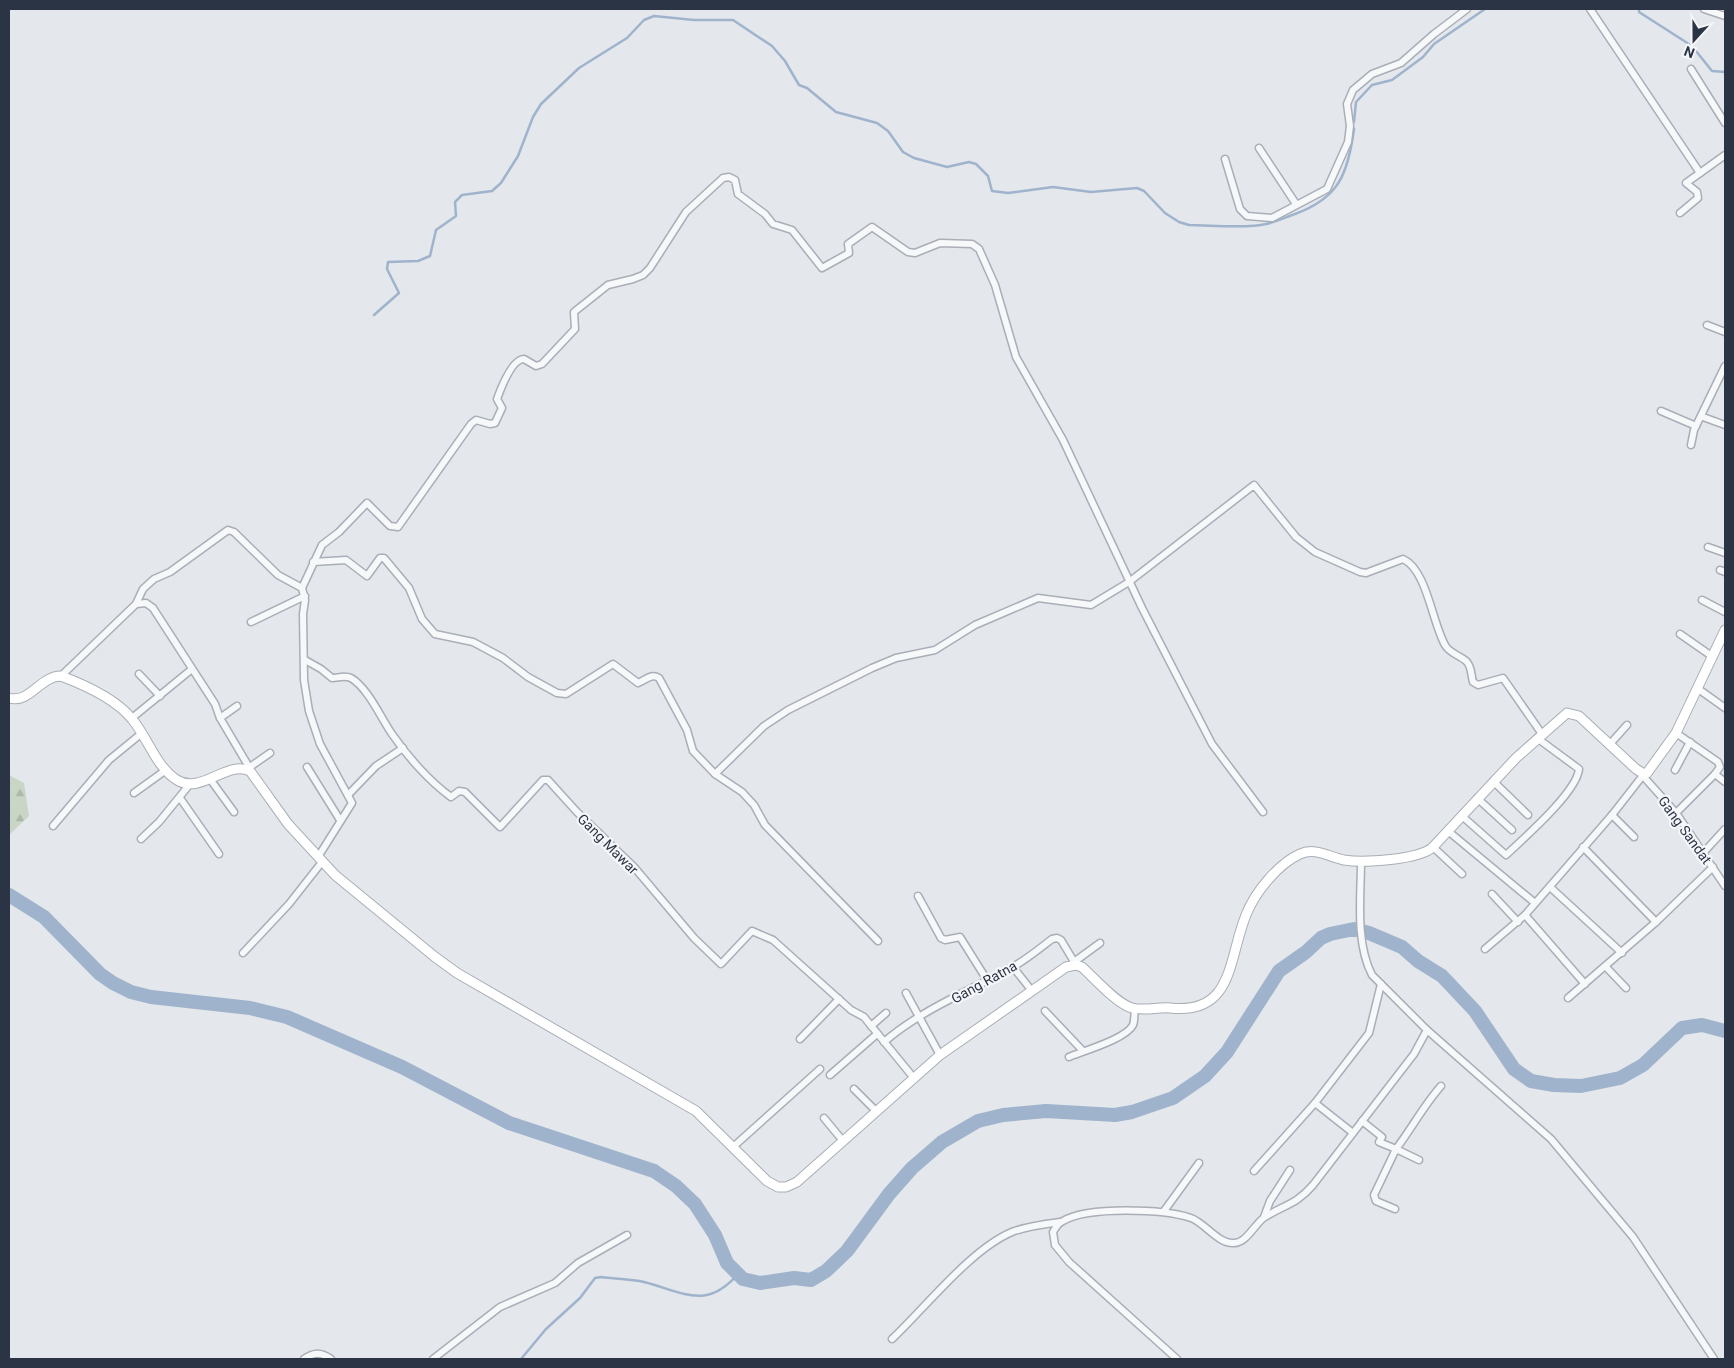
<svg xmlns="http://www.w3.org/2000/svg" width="1734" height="1368" viewBox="0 0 1734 1368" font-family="Roboto,sans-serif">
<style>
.forest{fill:url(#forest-firs)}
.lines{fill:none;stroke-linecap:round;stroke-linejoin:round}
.stream{stroke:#9fb4cc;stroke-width:2.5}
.river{stroke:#9fb4cc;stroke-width:14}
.street-casing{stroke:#a9aeb7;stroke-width:9}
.secondary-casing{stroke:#a9aeb7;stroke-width:11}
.street{stroke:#f7f8fa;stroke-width:6}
.secondary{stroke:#fff;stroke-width:9}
.labels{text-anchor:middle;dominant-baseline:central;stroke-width:4.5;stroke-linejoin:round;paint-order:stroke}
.street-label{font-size:14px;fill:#2b3445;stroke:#f4f6f9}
</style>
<defs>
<pattern id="forest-firs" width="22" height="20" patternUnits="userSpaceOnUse" patternTransform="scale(1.25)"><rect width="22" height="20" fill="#c9d6c5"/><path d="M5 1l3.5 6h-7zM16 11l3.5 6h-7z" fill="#adb8ab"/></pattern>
</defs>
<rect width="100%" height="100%" fill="#e4e7ec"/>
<path class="forest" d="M9,775L24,783L29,816L9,835Z"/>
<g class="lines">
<g class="stream">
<path d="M1639,9V12L1692,46L1712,71L1725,72"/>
<path d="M1354,122L1356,102L1372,85L1392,80L1423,57L1434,44L1485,9"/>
<path d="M374,315L399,293L387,269L388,262L418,261L430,256L436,230L456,216L455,202L462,195L492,191L501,183L518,156L533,117L541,104L579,68L627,38L644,20L654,16L694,20H733L772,46L785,61L799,85L807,88L836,112L877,123L888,131L903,152L914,158L947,167L969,162L976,164L988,176L992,191L1008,193L1053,187L1091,192L1137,188L1144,191L1165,213L1179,222L1189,225C1210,225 1247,229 1266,224C1276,222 1286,217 1295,214C1339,198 1348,174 1354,129"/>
<path d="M521,1359L546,1329L580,1298L595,1278L601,1277C615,1279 630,1279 644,1282C683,1292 706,1311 738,1274"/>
</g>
<path class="river" d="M9,895L44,917L100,974L113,983L131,992L151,997L250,1008L287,1017L402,1067L509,1123L654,1171L676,1186L695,1204L715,1235L727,1263L743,1279L760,1283L794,1278L811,1280L826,1271L847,1251L889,1194L912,1168L942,1142L978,1121L1003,1115L1046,1111L1115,1115L1132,1112L1173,1098L1205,1076L1227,1052L1279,971L1306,952L1321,938L1330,934L1354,929L1369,933L1402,947L1418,961L1442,976L1475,1011L1514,1069L1531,1081L1554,1085L1581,1086L1620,1078L1643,1065L1682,1028L1702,1025L1725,1031"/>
<defs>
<g id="street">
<path d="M1590,9L1700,173L1725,155"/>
<path d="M1704,9L1725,16"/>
<path d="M1691,69L1725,123"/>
<path d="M1259,148L1296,204"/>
<path d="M1225,159L1240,209L1247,216L1272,218L1327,189L1348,142L1350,126L1347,104L1353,90L1372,74L1401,63L1434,34L1467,9"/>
<path d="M1680,213L1698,198L1697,192L1686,183L1700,173"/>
<path d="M1707,325L1725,332"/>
<path d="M1661,411L1696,426"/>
<path d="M1703,417L1725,425"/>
<path d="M1691,445L1694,430L1725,366"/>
<path d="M1708,547L1725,553"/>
<path d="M313,562L346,560L367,576L380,558H384L409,588L422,619L435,634L473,642L503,658L528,677L557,693L566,694L613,664L638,683C646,680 651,673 659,678L687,730L693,751L715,774L764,726L788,710L872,668L896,658L935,650L975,625L1038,598L1091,605L1129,582L1254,485L1296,537L1315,552L1360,572L1366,573L1403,559C1427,570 1432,622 1445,645C1449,653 1459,655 1466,661C1472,666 1471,676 1473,682L1478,685L1503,678L1542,734"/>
<path d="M1720,570L1725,572"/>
<path d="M1702,600L1725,612"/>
<path d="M136,604L146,603L153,608L215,704L220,718L249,767"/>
<path d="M251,622L305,596"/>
<path d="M1680,634L1713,657"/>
<path d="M305,660L321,669L332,678C338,678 344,675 351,678C368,688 381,718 392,734C407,756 429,781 451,797L459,791L465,792L500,827L543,780H548L577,812L634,867L694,938L721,964L752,931L773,940L851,1010L864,1017L913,1077"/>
<path d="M139,674L160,696"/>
<path d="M61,676L136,604L143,589L154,579L170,572L228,530L234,532L278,575L302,588"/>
<path d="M1697,688L1725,708"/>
<path d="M132,718L192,669"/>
<path d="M220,718L237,706"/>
<path d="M1676,733L1718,762L1720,767L1715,774"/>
<path d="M1610,744L1627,725"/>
<path d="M307,767L340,820"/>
<path d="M247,769L270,753"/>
<path d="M1675,770L1690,742"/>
<path d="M715,774L742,792L754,805L765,825L878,941"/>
<path d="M1643,776L1676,813L1725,886"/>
<path d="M210,779L234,812"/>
<path d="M1493,781L1528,815"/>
<path d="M134,793L166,770"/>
<path d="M348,795L376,766L403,748"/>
<path d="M180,798L219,854"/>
<path d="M1477,798L1512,830"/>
<path d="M1676,813L1715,774L1725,782"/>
<path d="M1612,815L1634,837"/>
<path d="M1462,816L1506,855C1524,838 1577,792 1579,769L1537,738"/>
<path d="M53,826L109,760L142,733"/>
<path d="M1448,831L1535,903"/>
<path d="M141,839L159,822L190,784"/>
<path d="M1433,847L1462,874"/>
<path d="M1583,847L1656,922"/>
<path d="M1704,852L1725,829"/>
<path d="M318,857L352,803L320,744L309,711L304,680L303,614L305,600L302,588L322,545L339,532L367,503L390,526L398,527L471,424L476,420L490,424L495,423L502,408L497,399C501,388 512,359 524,359L536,366L542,364L575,329L574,312L608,285L633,279L643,275L650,268L686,212L723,178L729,177L735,180L738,194L765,214L773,224L792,230L822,268L849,253L848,244L872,227L908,252L915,253L940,243L972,244L979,249L995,285L1016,357L1063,440L1142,608L1212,744L1263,812"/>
<path d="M1550,887L1622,953"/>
<path d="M1492,894L1518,922"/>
<path d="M918,896L941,938L945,940L960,937L987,980"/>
<path d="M1525,915L1585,984"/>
<path d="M1485,949L1525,915L1612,815L1644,774"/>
<path d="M243,953L289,904L322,862"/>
<path d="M1074,962L1100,943"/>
<path d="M1013,967L1032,991"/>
<path d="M1606,967L1626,988"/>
<path d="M906,993L940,1055"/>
<path d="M1568,998L1656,922L1713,867"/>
<path d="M1045,1011L1083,1051"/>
<path d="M871,1026L886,1013"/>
<path d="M1427,1030L1551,1139L1633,1237L1714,1359"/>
<path d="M800,1039L839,999"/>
<path d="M884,1042C921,1010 969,991 1011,968C1026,960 1039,949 1052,939L1057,938L1061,940L1076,965"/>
<path d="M1069,1057C1083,1051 1126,1039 1133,1025C1135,1020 1134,1013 1135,1008"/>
<path d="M830,1075L877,1034"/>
<path d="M854,1089L876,1111"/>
<path d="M1315,1103L1353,1133"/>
<path d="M824,1118L843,1141"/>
<path d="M1362,1121L1382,1137L1379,1142L1396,1149C1412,1128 1424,1105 1441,1086"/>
<path d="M733,1147L820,1069"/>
<path d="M1254,1171L1315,1103L1369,1033L1381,984"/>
<path d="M1395,1209L1376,1201L1374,1195L1396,1149L1419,1160"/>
<path d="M1164,1211L1199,1163"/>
<path d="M1264,1217L1270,1201L1290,1170"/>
<path d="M892,1339C925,1308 971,1249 1012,1232C1027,1226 1044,1224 1060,1222"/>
<path d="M304,1359C314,1352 321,1352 331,1359"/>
<path d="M433,1359L500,1307L555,1283L578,1263L627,1235"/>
<path d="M1177,1359L1069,1262L1055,1245L1053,1232C1056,1227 1058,1223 1063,1221C1088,1206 1164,1209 1191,1218C1205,1223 1218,1244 1234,1243C1247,1243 1255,1223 1265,1217C1284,1205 1297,1204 1313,1185L1414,1054L1427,1030L1372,975C1355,942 1361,897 1361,861"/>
</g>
<path id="secondary" d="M9,698C30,704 40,676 61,676C85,685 116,699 132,719C148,738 156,767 177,780C201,795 227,760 250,771L288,824L335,875L435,957L457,973L696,1111L767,1181L778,1187H786L797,1182L940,1055L1066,967L1076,965L1082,967C1094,978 1117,1004 1132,1008C1144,1011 1158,1007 1170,1008C1234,1015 1228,959 1246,915C1255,892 1278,864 1300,854C1315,847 1329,857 1344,860C1363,863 1419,860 1433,847L1516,758L1567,713L1579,716L1636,769L1644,774L1647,773L1676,733L1725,630"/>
</defs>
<use href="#street" class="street-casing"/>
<use href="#secondary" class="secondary-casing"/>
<use href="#street" class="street"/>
<use href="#secondary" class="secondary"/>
</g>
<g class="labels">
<g class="street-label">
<text transform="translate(1685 830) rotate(54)">Gang Sandat</text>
<text transform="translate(608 844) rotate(45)">Gang Mawar</text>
<text transform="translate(984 982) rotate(-29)">Gang Ratna</text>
</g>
</g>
<rect width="1734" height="1368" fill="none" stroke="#2b3445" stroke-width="20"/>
<g transform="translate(1694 40) rotate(201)" stroke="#f4f6f9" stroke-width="4" paint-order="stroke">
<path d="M0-4L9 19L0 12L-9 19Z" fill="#2b3445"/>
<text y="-8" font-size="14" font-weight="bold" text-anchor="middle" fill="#2b3445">N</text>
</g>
</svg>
